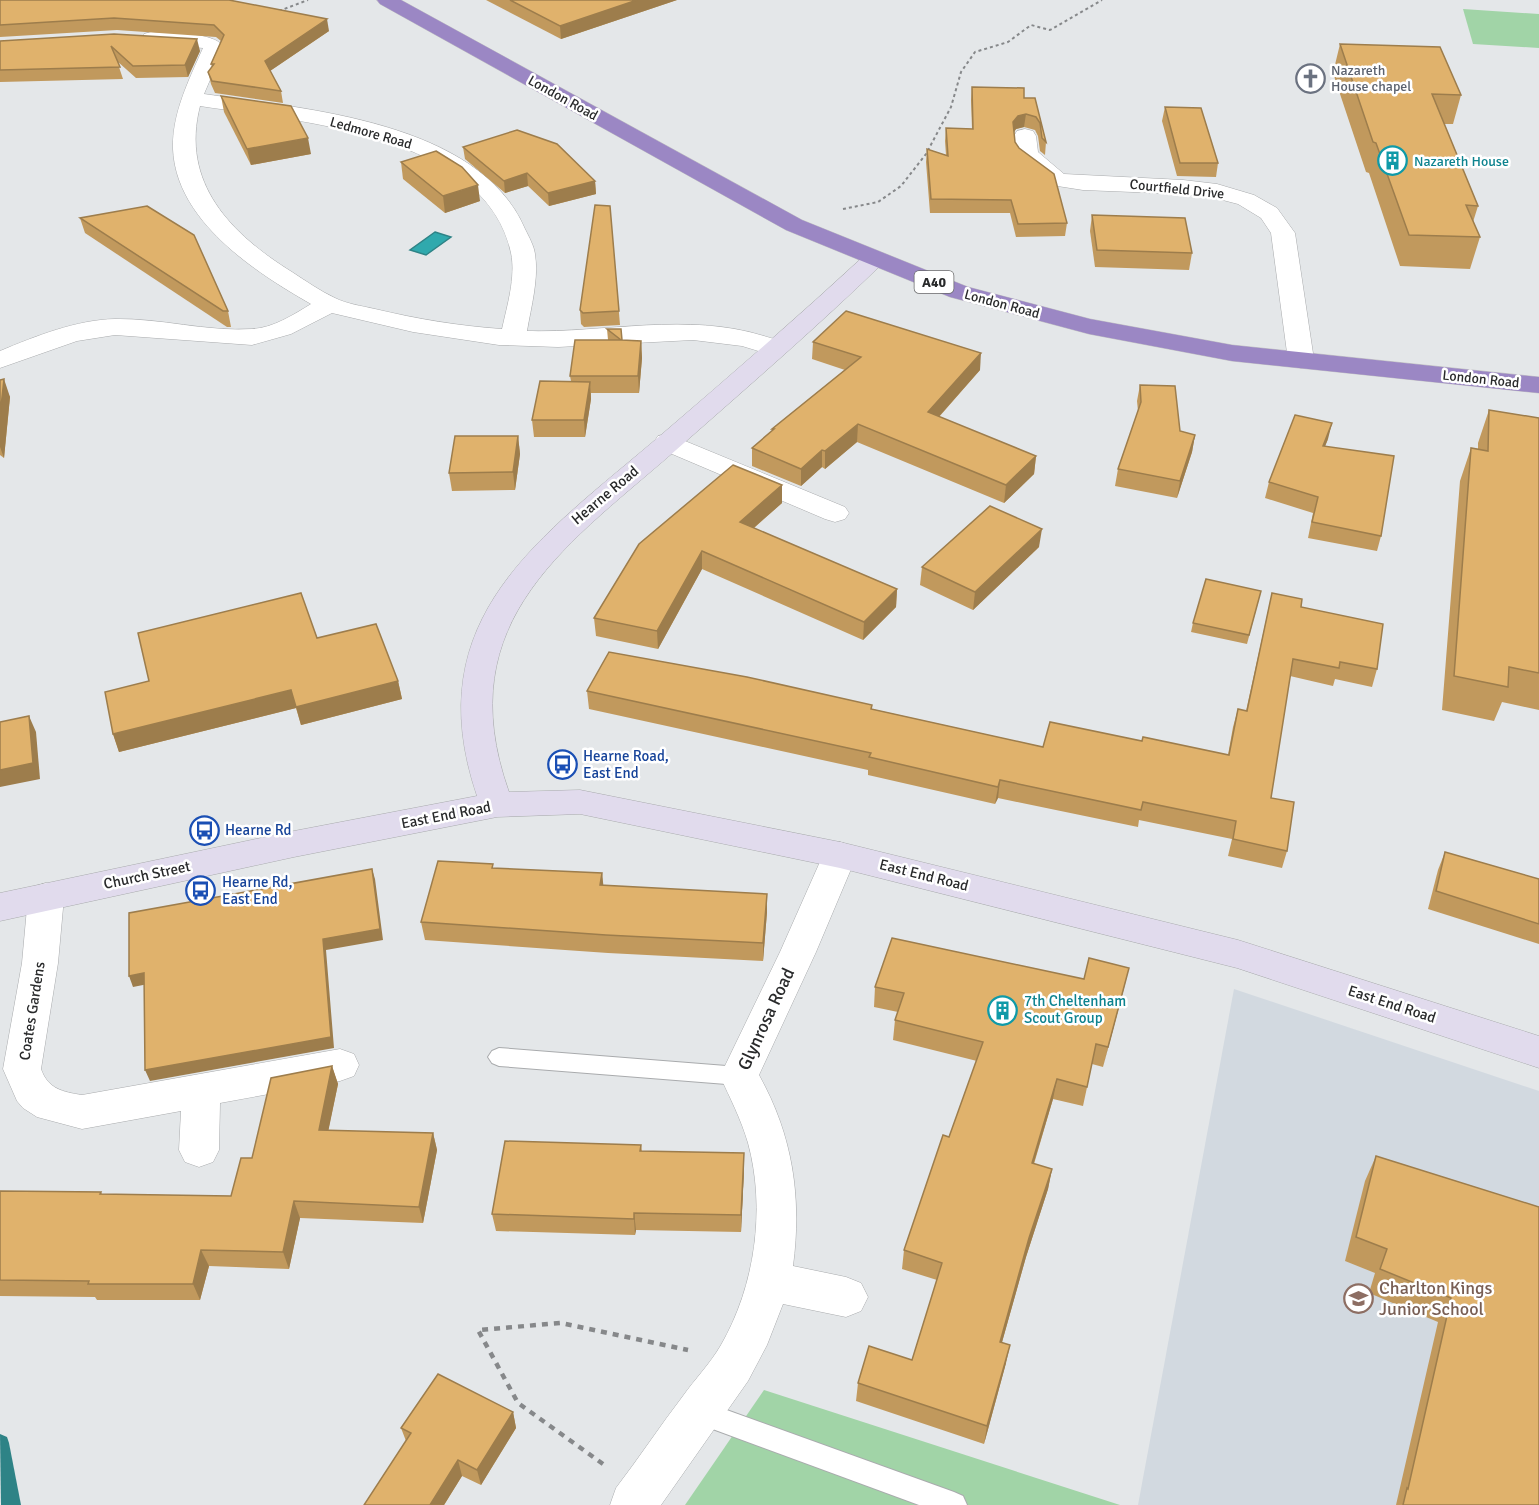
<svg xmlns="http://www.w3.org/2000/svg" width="1539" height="1505" viewBox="0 0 1539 1505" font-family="Signika,sans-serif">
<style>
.built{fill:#d2d9e0}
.green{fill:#a1d4a7}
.water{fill:#30a9ad;stroke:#2e8386;stroke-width:1.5}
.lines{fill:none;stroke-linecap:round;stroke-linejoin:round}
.stream{fill:#2e8386;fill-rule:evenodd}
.lane-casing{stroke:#a9abad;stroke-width:2}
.street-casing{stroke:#a9abad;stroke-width:1}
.secondary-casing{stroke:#a9abad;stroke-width:1}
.highway-casing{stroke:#c3c3c4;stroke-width:1}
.path-far1{stroke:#86888a;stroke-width:2;stroke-dasharray:3 3;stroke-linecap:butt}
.path{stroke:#86888a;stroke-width:4.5;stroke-dasharray:6 6;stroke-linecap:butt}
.lane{fill:#fff;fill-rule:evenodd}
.street{fill:#fff;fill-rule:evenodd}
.secondary{fill:#e1dbed;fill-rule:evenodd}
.highway{fill:#9b87c4;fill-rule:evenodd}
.wall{fill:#c1995d}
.shaded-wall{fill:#9d7d4c}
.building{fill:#e0b26c;stroke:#9d7d4c;stroke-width:1.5}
.labels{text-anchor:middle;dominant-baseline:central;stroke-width:5;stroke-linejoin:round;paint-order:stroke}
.far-worship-label{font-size:14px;fill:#5b616d;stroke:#fff;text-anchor:start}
.far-street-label{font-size:14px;fill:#292a2b;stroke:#fff}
.far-culture-label{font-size:14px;fill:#0d838f;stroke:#fff;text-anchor:start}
.shield{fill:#fff;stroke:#696a6b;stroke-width:1.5}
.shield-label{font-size:14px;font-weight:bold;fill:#292a2b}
.street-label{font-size:15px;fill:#292a2b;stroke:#fff}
.transit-label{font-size:15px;fill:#164399;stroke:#fff;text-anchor:start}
.culture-label{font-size:15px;fill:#0d838f;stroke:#fff;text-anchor:start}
.near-street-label{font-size:18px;fill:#292a2b;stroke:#fff}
.near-education-label{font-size:18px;fill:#785e54;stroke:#fff;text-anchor:start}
</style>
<rect width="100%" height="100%" fill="#e4e7e9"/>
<path class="built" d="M1234,989L1539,1091V1505H1138Z"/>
<g class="green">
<path d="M1463,9L1539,14V48L1473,44Z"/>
<path d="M764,1390L1120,1505H685Z"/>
</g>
<path class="water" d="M435,232L451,237L426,255L410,250Z"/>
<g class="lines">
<path class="stream" d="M0,1434L7,1437L9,1443L21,1505H1Z"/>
<defs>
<g id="lane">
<path d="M499,1048L739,1067L747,1070L750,1076L747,1082L739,1085L499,1066L492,1063L488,1057L492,1051Z"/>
<path d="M699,1400L954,1492L963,1496L967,1505H919L699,1424L690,1420L687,1412L690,1404Z"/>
</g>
<g id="street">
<path d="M151,32C170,34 213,31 224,47L204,94C305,109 479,121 525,229C529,237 534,246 535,254C539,279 531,307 527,331C606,333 687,312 764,336C773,339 782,340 788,348L784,353L775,356L742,346L693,340L558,347L499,345L413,332L332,313L291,334L252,345L115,335L77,341L0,368V351C36,336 76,320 115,319C160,318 207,332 252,329C273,328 293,315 311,304C255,272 176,221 173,149C172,113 189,80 203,48L144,42L141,38L144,34ZM200,106C297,121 486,134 511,253C516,277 507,306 502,329C459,326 417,319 375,309C362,306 347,304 335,298C320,291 306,281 292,272C231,234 180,183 200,106Z"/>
<path d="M1025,129L1033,131L1036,136L1038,152L1064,174L1183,180L1217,184L1254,195L1277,208L1295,233L1314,360L1310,365L1301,368L1292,365L1288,360L1271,233L1261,218L1238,204L1215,198L1183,194L1083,190L1051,185L1019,159L1016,154L1014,136L1017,131Z"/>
<path d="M668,434L845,507L849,513L845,519L835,522L825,519L658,448L654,442L658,436Z"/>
<path d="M840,842L852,846L857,855L816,952L759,1075C793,1136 802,1198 793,1266L846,1277L861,1283L868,1297L861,1311L846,1317L783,1304L767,1345L748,1381L661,1505H610L616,1488C639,1458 660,1426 683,1396C695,1379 710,1364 721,1345C755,1286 766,1209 748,1143C741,1119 730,1098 720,1076L780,952L823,855L828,846Z"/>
<path d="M46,883L59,887L64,897L58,963L41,1069C48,1089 63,1092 82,1095L340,1049L354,1054L359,1065L354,1076L340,1081L220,1103L219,1150L213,1162L199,1167L185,1162L179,1150L181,1111L82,1129L37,1117L23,1108L17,1101L3,1069L22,963L28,897L33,887Z"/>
</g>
<path id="secondary" d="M874,252L882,254L886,259L882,264C818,326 751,384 684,443C571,543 447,618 509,792L580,790L840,842L1238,940L1539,1036V1068L1237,968L840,868L580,814L497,817L294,857L0,921V893L294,831L477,796C416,617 542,537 661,435C730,376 799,316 866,254Z"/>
<path id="highway" d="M377,0H401L802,220L968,287L1090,319L1232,345L1539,377V393L1232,361L1089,334L950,297L786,230L380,4Z"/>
</defs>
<use href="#lane" class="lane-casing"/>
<use href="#street" class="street-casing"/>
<use href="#secondary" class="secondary-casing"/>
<use href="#highway" class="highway-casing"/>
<g class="path-far1">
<path d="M279,11L308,0"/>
<path d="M843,209L878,202L901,186L926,154L951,107L961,72L975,52L1008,42L1031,25L1050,30L1102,0"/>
</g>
<path class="path" d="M603,1464L518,1403L478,1330L561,1323L688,1350"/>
<use href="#lane" class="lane"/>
<use href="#street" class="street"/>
<use href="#secondary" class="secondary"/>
<use href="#highway" class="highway"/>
</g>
<g class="wall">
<path d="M0,0L329,31L270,71L281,91L283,103L215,93L211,84L208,72L212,67L211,64L221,41L216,37L117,30L0,37Z"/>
<path d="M486,0H677L561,39Z"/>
<path d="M0,41L200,51L188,77L136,78L117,61L123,79L0,82Z"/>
<path d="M1340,44L1461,95L1453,124H1444L1478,206L1473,222L1480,237L1470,269L1400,266L1369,173L1366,172L1333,73Z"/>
<path d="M972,87L1024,98H1035L1046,142L1045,155L1040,151L1038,136L1035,130L1024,127L1016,129L1014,132L1015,142L1067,223L1065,236L1016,237L1010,213H930L926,162L927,149L946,155L945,141L946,128L972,129L971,100Z"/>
<path d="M221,96L311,154L251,165L224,112Z"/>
<path d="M1165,107L1218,163L1216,177L1177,176L1162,121Z"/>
<path d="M463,147L595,181L596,194L549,206L528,186L505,193L465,159Z"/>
<path d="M401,162L480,201L445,213L403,179Z"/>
<path d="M610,206L620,325L584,327L581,324L580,310Z"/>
<path d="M1092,215L1192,253L1189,270L1095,267L1090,231Z"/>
<path d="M80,218L228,311L231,327H227L85,233Z"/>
<path d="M607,329L622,340L641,341L642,358L639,393H591V399L585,437H534L532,420L571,381L570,376L608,340Z"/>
<path d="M813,342L980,370L939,417L1036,456L1034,474L1004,503L857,442L825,469L822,467L801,486L752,466V448L772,431V429L845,370L812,359Z"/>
<path d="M0,380L10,397L4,458L0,455Z"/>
<path d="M1140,385L1180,431L1195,435L1192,452L1177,498L1115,486L1118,469L1138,411L1137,401Z"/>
<path d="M1489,410L1539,418V710L1502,702L1494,721L1442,710L1460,481L1471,448L1478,449V443Z"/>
<path d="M518,436L520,454L515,490L452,491L449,473Z"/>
<path d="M1328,439L1325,446L1381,536L1377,551L1308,538L1313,513L1265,498L1269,482Z"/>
<path d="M782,485V503L754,528L897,589L896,607L863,640L702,569L658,649L596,636L594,618Z"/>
<path d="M1039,547L973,610L920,585L922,567Z"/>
<path d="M1261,591L1247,644L1191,632L1193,623Z"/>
<path d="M1272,593L1301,607L1377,669L1372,687L1335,679L1333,686L1290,676L1271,798L1287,851L1282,868L1228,856L1232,839L1139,820L1138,827L998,798L995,804L868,775V770L589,709L587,691L872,709L1043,747L1142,741L1228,755L1233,727L1238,709L1246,711Z"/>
<path d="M317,638L398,681L402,699L301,725L296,708L119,752L113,734L149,681Z"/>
<path d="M1445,852L1539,879V944L1428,909L1438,870Z"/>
<path d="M494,868L602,873L603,885L767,912L763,961L608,953L425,940L421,922Z"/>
<path d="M875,987L1124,988L1103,1067L1092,1064L1083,1106L1053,1099L1034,1164L1052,1169L1048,1189L1026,1257L1002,1342L1006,1363L984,1444L856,1401L858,1383L912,1360L937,1280L902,1269L904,1250L949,1137L977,1061L893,1040L895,1020L898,1012L874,1007Z"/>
<path d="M332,1066L338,1084L328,1131L433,1133L437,1150L423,1223L300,1218L289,1269L209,1266L200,1300H97L95,1297L0,1296V1191L101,1192L102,1194L231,1196L252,1158Z"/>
<path d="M641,1145L642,1151L744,1170L741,1232L636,1230L635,1235L496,1231L492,1214Z"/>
<path d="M1376,1156L1539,1207V1505H1396L1438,1322L1369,1293L1375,1273L1345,1261L1365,1181Z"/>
<path d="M513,1412L516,1428L481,1485L462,1476L444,1505H364L406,1441L401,1428Z"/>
</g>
<g class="shaded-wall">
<path d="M637,0H677L561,39L560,26Z"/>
<path d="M327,19L329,31L267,73L265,61Z"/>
<path d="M197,39L200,51L188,77L185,65Z"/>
<path d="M1026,114L1024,127L1016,129L1012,135L1013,122L1018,116Z"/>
<path d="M308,138L311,154L251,165L247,149Z"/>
<path d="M527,173L528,186L505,193L504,181Z"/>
<path d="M595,181L596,194L549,206L548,193Z"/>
<path d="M478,185L480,201L445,213L443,196Z"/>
<path d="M641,341L642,358L639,393L638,376Z"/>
<path d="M981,353L980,370L927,430L928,412Z"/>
<path d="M4,379L10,397L4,458L0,447V416Z"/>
<path d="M590,382L591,399L585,437L584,420Z"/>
<path d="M1332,423L1328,439L1319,461L1323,446Z"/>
<path d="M858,424L857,442L825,469V451Z"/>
<path d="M1195,435L1192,452L1177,498L1180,481Z"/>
<path d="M518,436L520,454L515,490L513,472Z"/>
<path d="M822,450V467L801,486V469Z"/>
<path d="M1036,456L1034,474L1004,503L1006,485Z"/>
<path d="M782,485V503L740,540V522Z"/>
<path d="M1042,529L1039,547L973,610L975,592Z"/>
<path d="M702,551V569L658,649L657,631Z"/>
<path d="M897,589L896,607L863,640L864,622Z"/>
<path d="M398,681L402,699L301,725L296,707Z"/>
<path d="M291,690L296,708L119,752L113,734Z"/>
<path d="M29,716L36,732L40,779L0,787V770Z"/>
<path d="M1000,780L998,798L995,804L998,787Z"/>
<path d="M372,869L375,879L383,940L326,950L334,1048L150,1081L145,1070L323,939Z"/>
<path d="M602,873L604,891L600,885Z"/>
<path d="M767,894V912L763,961V943Z"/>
<path d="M1129,968L1124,988L1103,1067L1108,1047Z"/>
<path d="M144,973L148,984L133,987L129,976Z"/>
<path d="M332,1066L338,1084L325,1147L319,1130Z"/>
<path d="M1057,1079L1053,1099L1028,1182L1032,1163Z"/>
<path d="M433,1133L437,1150L423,1223L419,1207Z"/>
<path d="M744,1153V1170L741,1232V1215Z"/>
<path d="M1052,1169L1048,1189L1026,1257L997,1360L1000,1342L1029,1238Z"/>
<path d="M294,1201L300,1218L289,1269L283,1252Z"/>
<path d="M634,1213L636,1230L635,1235L634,1219Z"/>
<path d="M201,1250L209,1266L200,1300L193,1284Z"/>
<path d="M1010,1345L1006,1363L984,1444L987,1426Z"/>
<path d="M513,1412L516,1428L481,1485L477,1470Z"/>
<path d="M458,1460L462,1476L444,1505H430Z"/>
</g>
<g class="building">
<path d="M0,0H229L327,19L265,61L281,91L212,81L208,72L214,64H211L224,35L214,25L114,18L0,25Z"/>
<path d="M510,0H637L560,26Z"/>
<path d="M114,34L197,39L185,65L133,66L111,46L120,67L0,70V41Z"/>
<path d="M1340,44L1440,47L1461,95L1432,94L1478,206L1466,205L1480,237L1409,235L1376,143L1373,142Z"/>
<path d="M972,87L1024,88V98H1035L1046,142L1042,138L1040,123L1036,117L1026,114L1018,116L1013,122L1015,142L1019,148L1054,174L1067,223L1018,224L1011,200L931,199L927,149L948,156L946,128L973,129Z"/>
<path d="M221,96L291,106L308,138L247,149Z"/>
<path d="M1165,107L1201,108L1218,163H1180Z"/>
<path d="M517,130L557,144L595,181L548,193L527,173L504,181L463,147Z"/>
<path d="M436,151L462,167L478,185L443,196L401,162Z"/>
<path d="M595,205L610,206L619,311L583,313L580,310Z"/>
<path d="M147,206L194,235L228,311H223L80,218Z"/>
<path d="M1092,215L1185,218L1192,253L1097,250Z"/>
<path d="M846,311L981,353L928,412L1036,456L1006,485L858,424L825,451L822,450L801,469L752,448L774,429H772L861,357L813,342Z"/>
<path d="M607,329H621L622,340L641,341L638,376H570L575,340H621Z"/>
<path d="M4,379L0,416V380Z"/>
<path d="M540,381L590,382L584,420H532Z"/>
<path d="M1140,385L1175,386L1180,431L1195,435L1180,481L1118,469L1141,402Z"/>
<path d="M1489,410L1539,418V673L1509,667L1508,687L1454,676L1471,448L1488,451Z"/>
<path d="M1295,415L1332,423L1323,446L1394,456L1381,536L1312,522L1318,497L1269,482Z"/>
<path d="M455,436H518L513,472L449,473Z"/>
<path d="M733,465L782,485L740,522L897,589L864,622L702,551L657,631L594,618L639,544Z"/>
<path d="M990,506L1042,529L975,592L922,567Z"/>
<path d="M1206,579L1261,591L1249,635L1193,623Z"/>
<path d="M301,593L317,638L376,624L398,681L296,707L291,690L113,734L105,692L149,681L138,633Z"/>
<path d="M1272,593L1302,599L1301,607L1383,624L1377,669L1340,662L1339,668L1293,659L1271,798L1294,802L1287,851L1233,839L1236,821L1143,802L1141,810L1000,780L998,787L869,757L871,753L587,691L609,652L747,677L872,705L871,709L1043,747L1050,722L1142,741L1143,737L1229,755L1238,709L1247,711Z"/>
<path d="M29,716L33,763L0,770V722Z"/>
<path d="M1445,852L1539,879V924L1436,891Z"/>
<path d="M438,861L493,864L492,868L602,873L600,885L767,894L763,943L606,935L421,922Z"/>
<path d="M372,869L380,929L323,939L331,1037L145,1070L144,973L129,976V913Z"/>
<path d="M892,938L1084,979L1089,958L1129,968L1108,1047L1096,1044L1087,1087L1057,1079L1032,1163L1052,1169L1029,1238L1000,1342L1010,1345L987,1426L858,1383L869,1346L912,1360L942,1263L904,1250L943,1135L949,1137L983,1042L895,1020L904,993L875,987Z"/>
<path d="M332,1066L319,1130L433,1133L419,1207L294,1201L283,1252L201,1250L193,1284H88L89,1281L0,1280V1191L101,1192L100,1194L231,1196L241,1158H252L271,1078Z"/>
<path d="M505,1141L641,1145L640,1151L744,1153L741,1215L634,1213V1219L492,1214Z"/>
<path d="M1376,1156L1539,1207V1505H1403L1407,1488L1408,1489L1451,1298L1380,1269L1387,1249L1356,1237Z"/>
<path d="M438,1374L513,1412L477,1470L458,1460L430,1505H364L411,1433L401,1428Z"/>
</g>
<defs>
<symbol id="church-ring" viewBox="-11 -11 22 22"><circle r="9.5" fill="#fff" stroke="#6b7280" stroke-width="1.5"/><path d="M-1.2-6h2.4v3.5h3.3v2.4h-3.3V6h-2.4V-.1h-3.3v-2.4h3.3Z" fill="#6b7280"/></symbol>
<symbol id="building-ring" viewBox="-11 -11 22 22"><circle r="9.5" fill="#fff" stroke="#0f9aa8" stroke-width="1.5"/><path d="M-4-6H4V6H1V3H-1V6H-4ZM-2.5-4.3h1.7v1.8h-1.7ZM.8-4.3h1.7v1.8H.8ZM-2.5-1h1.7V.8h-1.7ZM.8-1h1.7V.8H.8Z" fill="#0f9aa8"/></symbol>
<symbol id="bus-ring" viewBox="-11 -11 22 22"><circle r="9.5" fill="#fff" stroke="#1a4fb4" stroke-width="1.5"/><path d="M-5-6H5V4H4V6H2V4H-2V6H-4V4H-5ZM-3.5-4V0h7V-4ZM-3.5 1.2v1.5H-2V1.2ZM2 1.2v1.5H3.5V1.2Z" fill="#1a4fb4"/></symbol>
<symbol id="school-ring" viewBox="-11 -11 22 22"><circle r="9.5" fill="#fff" stroke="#8d6e63" stroke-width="1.5"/><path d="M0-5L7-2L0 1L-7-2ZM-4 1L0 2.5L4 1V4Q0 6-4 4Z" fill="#8d6e63"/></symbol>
</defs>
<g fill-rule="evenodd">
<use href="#church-ring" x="1294" y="62" width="33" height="33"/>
<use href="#building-ring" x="1376" y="144" width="33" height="33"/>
<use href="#bus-ring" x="546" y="748" width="33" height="33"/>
<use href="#bus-ring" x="188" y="814" width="33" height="33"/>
<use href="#bus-ring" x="184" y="874" width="33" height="33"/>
<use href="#building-ring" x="986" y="994" width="33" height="33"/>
<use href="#school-ring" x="1342" y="1282" width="33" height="33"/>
</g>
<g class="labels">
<g class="far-worship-label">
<text x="1331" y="70">Nazareth<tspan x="1331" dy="16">House chapel</tspan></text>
</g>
<g class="far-street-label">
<text transform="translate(563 98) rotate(29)">London Road</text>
<text transform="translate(371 133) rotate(16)">Ledmore Road</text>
<text transform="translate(1177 189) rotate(6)">Courtfield Drive</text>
<text transform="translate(1002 304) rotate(15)">London Road</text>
<text transform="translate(1481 379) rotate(6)">London Road</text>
</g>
<g class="far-culture-label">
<text x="1414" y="161">Nazareth House</text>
</g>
<rect class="shield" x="914.5" y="271" width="39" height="22" rx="4.5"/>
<g class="shield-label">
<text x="934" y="282">A40</text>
</g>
<g class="street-label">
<text transform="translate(605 495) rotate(-40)">Hearne Road</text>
<text transform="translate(446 815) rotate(-11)">East End Road</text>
<text transform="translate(147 875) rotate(-12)">Church Street</text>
<text transform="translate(924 875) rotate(14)">East End Road</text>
<text transform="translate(1392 1004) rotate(18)">East End Road</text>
<text transform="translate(32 1011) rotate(-81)">Coates Gardens</text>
</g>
<g class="transit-label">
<text x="583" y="756">Hearne Road,<tspan x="583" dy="17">East End</tspan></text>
<text x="225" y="830">Hearne Rd</text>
<text x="222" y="882">Hearne Rd,<tspan x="222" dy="17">East End</tspan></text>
</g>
<g class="culture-label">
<text x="1024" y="1001">7th Cheltenham<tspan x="1024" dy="17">Scout Group</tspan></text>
</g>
<g class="near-street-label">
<text transform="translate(766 1019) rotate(-65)">Glynrosa Road</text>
</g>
<g class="near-education-label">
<text x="1379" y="1288">Charlton Kings<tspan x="1379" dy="21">Junior School</tspan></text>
</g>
</g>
</svg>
